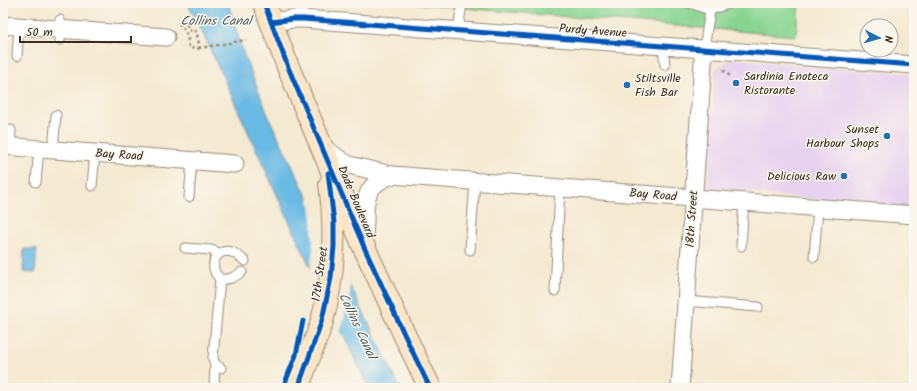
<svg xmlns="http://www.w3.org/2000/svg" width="917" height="391" viewBox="0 0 917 391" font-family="Kalam,sans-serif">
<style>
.built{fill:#e7d2ef}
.green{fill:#87d491;stroke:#617f58}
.water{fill:#69bae4;stroke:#527281}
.pier{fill:#f4e9d1}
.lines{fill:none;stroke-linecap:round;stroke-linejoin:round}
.lane-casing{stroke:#988a78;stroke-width:11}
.street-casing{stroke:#988a78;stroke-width:19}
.secondary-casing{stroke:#988a78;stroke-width:24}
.path{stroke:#988a78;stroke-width:2.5;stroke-dasharray:3 3;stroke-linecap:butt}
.lane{stroke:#fff;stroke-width:9}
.street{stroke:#fff;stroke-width:17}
.secondary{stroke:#fde5c5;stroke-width:22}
.cycleway-casing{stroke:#fbf7ec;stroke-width:8}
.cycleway{stroke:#0057b8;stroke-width:5}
.poi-dot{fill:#1f6fb2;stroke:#fbf7ec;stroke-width:1.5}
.labels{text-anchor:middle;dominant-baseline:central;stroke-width:3;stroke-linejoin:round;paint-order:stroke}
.street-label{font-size:12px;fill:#3b2a1e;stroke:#fbf7ec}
.poi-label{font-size:12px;fill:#3b2a1e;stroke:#fbf7ec;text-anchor:start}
.water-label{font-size:13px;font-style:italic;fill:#4b5c63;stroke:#fbf7ec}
</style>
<rect width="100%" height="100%" fill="#fbf7ec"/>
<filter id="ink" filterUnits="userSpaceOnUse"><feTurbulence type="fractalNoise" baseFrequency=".025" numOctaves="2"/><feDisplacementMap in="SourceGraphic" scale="8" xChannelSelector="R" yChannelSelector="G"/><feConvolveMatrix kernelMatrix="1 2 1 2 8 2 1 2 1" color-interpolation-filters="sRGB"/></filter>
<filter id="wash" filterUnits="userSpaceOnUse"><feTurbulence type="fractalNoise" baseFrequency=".012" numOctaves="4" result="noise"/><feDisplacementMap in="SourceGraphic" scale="16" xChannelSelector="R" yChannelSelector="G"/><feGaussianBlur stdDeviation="0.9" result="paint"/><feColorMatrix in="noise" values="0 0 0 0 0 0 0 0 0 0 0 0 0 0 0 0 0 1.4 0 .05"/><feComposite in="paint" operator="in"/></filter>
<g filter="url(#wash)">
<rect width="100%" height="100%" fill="#f4e9d1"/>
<path class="built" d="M731,59L914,74V209L707,189L715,69Z"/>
<path class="green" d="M404,3H799L796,36Z"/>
<g class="water">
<path d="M187,3H228L244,55L270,120L400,388H369L306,258L199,25Z"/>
<path d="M24,249H37L35,273L23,272Z"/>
</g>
<path class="pier" d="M308,194L351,282L349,298L343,323L340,333L310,272L313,247L312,218Z"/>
</g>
<g filter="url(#ink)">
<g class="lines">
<defs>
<g id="lane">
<path d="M690,3L710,10L731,3"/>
<path d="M60,20L61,29L60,40"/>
<path d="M458,31L462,3"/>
<path d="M663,46L665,65"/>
<path d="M704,49L710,10L713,3"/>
<path d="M17,56L19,26"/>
<path d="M10,146L11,130"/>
<path d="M53,150L56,115"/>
<path d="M36,182L39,149"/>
<path d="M92,186L95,153"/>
<path d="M189,197L192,160"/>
<path d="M741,246L744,202"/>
<path d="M185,248L211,250L219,253"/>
<path d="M470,250L475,181"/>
<path d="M814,257L818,208"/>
<path d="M242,272C234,277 230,280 220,279C218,277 217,275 216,274C209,262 218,248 232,252C237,254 241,258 245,261"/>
<path d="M220,279L213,358L215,364L221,368"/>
<path d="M555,291L560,188"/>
<path d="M686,301L758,307"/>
<path d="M214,388L215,364"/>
</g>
<g id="street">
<path d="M271,22L293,19H303L914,65"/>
<path d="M3,25L166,37"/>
<path d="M3,146L235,164"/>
<path d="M321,146L342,161L349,165L392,175L914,215"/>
<path d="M364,243C364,235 365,227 365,218C365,194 368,184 392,175"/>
<path d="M680,388L704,49"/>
</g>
<g id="secondary">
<path d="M264,3L288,67L364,247L405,336L430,388"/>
<path d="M298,388C305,365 315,344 322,321C335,275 336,231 330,184"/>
</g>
</defs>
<use href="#lane" class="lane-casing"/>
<use href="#street" class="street-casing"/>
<use href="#secondary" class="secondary-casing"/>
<g class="path">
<path d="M200,48L196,49L189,48C188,39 187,31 180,25L182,20L186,23L191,32L196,31L200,48L246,40"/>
<path d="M723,70L730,76"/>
</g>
<use href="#lane" class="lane"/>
<use href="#street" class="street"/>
<use href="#secondary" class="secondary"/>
<defs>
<g id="cycleway">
<path d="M264,3L288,67L364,247L405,336L430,388"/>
<path d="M271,22L293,19H303L914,65"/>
<path d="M283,388L296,355L303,321"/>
<path d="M298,388L322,320L331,278L334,247V222L328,173"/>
</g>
</defs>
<use href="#cycleway" class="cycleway-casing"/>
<use href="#cycleway" class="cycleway"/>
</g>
</g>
<g class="poi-dot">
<circle cx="736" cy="83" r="4"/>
<circle cx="627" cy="85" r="4"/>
<circle cx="887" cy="136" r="4"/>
<circle cx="844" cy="176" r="4"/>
</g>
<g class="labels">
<g class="street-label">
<text transform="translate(593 31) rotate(4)">Purdy Avenue</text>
<text transform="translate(119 155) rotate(4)">Bay Road</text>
<text transform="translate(653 195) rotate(5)">Bay Road</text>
<text transform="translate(356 202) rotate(67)">Dade Boulevard</text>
<text transform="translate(692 219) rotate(-86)">18th Street</text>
<text transform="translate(320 274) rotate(-82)">17th Street</text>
</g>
<g class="poi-label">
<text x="744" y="76">Sardinia Enoteca<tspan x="744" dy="14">Ristorante</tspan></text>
<text x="635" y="78">Stiltsville<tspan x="635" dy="14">Fish Bar</tspan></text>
<text x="879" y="129" text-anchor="end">Sunset<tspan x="879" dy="14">Harbour Shops</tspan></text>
<text x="836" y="176" text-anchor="end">Delicious Raw</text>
</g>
<g class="water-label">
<text x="216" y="21">Collins Canal</text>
<text transform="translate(357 326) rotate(65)">Collins Canal</text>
</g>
</g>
<rect width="917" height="391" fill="none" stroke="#fbf7ec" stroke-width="16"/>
<g transform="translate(879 38) rotate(96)"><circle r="19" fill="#fbf7ec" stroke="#aea59a"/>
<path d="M0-3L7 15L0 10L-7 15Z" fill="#1f6fb2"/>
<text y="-6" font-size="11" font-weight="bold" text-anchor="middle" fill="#3b2a1e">N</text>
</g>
<path d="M20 36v6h111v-6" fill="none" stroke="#3b2a1e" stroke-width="2"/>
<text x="26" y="36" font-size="12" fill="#3b2a1e" stroke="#fbf7ec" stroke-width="3" paint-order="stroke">50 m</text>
</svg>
